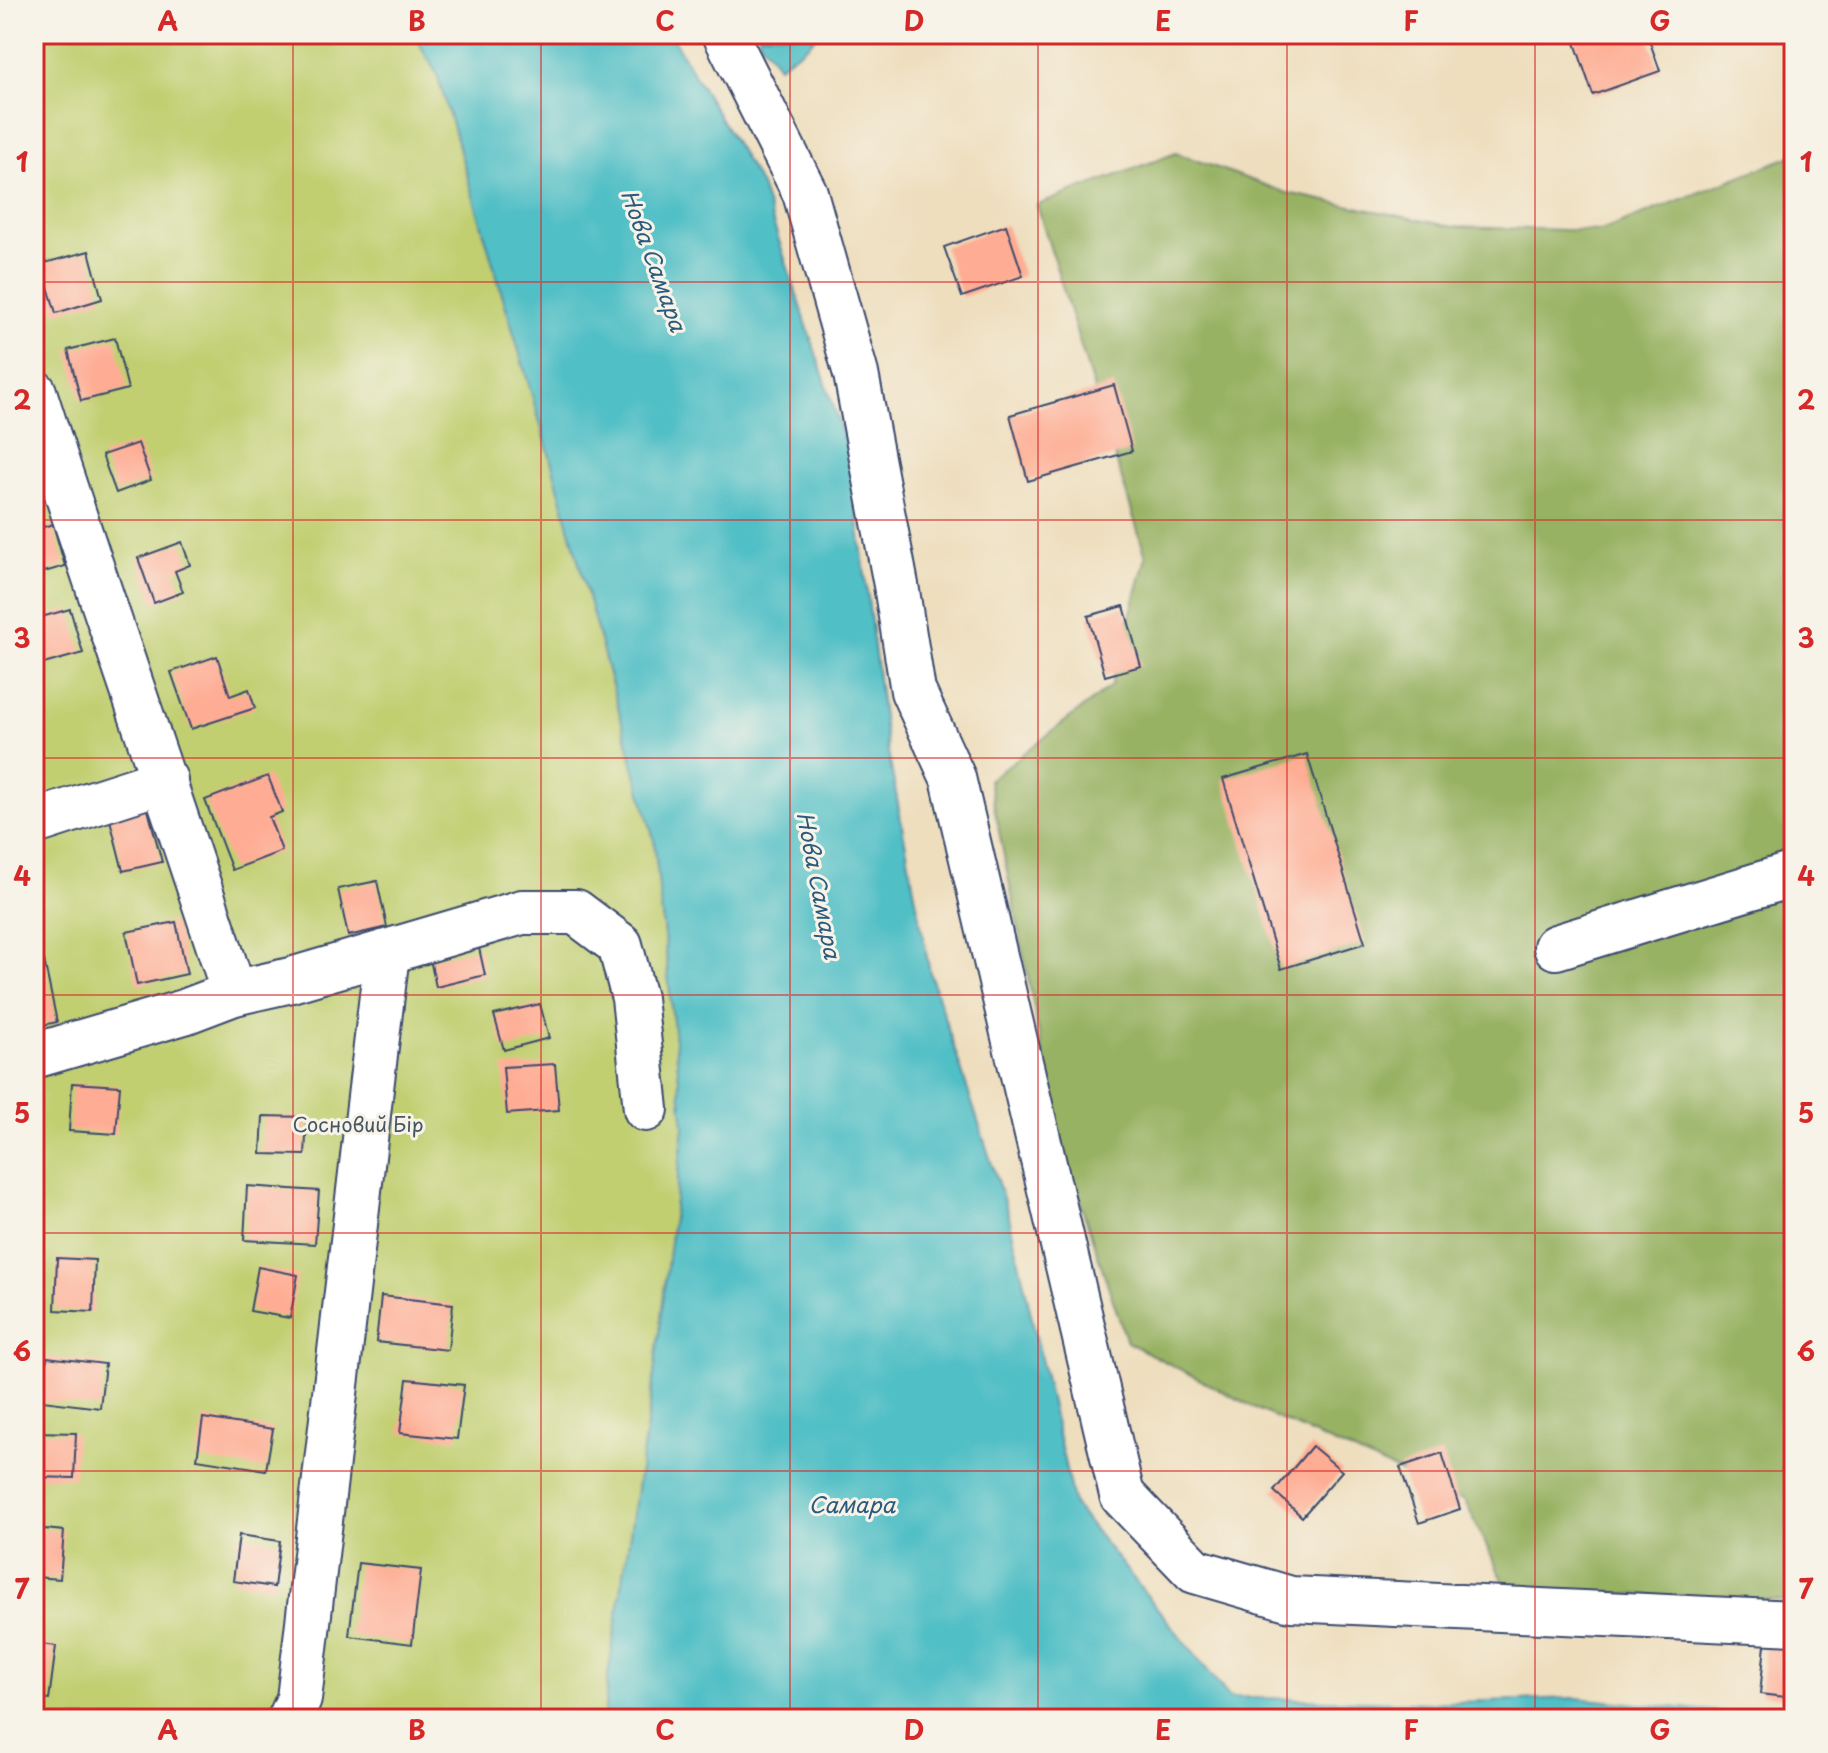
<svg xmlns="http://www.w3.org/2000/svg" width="1828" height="1753" viewBox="0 0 1828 1753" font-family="'Playpen Sans',sans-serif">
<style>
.green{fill:#c1cf71;stroke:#6e7f68;stroke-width:2}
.forest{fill:#98b263;stroke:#5a7060;stroke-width:2}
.water{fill:#51bfc6;stroke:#367792;stroke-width:2}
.building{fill:#feac93}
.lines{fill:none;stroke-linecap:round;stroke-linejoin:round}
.minor-casing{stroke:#3b496c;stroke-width:48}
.minor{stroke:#fff;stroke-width:44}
.grid{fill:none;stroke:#d62828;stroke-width:2;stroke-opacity:0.55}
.labels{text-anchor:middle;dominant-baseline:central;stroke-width:6;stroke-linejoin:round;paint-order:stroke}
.park-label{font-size:20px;fill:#445763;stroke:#f7f3e8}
.water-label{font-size:22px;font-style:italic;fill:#2b5a7d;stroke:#f7f3e8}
.neatline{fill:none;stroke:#d62828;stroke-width:3}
.grid-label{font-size:26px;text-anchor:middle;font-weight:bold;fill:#d62828}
</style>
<rect width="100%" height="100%" fill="#f7f3e8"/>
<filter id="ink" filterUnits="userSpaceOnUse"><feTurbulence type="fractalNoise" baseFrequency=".0125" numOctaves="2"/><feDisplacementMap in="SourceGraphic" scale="16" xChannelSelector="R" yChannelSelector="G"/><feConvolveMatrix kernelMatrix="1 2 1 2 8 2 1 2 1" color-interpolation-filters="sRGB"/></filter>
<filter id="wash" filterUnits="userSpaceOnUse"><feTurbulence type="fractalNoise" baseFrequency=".006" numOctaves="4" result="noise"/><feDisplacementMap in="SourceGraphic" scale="32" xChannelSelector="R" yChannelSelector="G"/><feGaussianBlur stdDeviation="1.8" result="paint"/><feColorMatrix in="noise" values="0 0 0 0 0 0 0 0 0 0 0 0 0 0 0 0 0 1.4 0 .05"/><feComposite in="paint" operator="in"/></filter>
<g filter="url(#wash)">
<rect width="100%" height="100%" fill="#eedebe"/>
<path class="green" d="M34,34H414L437,74L548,449L654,840L684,1127L651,1399L608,1676L604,1719H34Z"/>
<path class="forest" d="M1176,153L1287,193L1454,227L1601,231L1794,155V1601L1507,1589L1465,1501L1261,1411L1127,1342L1061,1145L989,780L1111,686L1146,557L1037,205Z"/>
<g class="water">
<path d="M414,34H670L761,186L850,457L886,741L930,973L1009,1217L1074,1505L1229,1697L1426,1703L1576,1698L1794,1719H604L608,1676L651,1399L684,1127L654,840L548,449L437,74Z"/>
<path d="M759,34H818L808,45L779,66L760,41Z"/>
</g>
<g id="blocks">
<g class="building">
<path d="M1572,34H1647L1660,71L1593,95Z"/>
<path d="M1006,225L1023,276L962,297L944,247Z"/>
<path d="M89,251L102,299L56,313L41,264Z"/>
<path d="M115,338L128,389L81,401L68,350Z"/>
<path d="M1114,385L1132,451L1028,481L1010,415Z"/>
<path d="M138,443L151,480L116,493L102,455Z"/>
<path d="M53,524L65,566L34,575V530Z"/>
<path d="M182,542L190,565L175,571L183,592L154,603L138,558Z"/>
<path d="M1124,606L1141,666L1105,676L1088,616Z"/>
<path d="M70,609L83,653L40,665L34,643V619Z"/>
<path d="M217,656L230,696L249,689L255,708L191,729L171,672Z"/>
<path d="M1307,754L1365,943L1281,969L1223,779Z"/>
<path d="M268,776L282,812L269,817L282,851L232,870L205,800Z"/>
<path d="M147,806L162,862L123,871L109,816Z"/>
<path d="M377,881L387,927L348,936L338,889Z"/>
<path d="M176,922L187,974L137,985L126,932Z"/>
<path d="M479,948L485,975L436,987L430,959Z"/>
<path d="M44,960L57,1022L34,1027V962Z"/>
<path d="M540,1004L549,1038L504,1050L494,1015Z"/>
<path d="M555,1064L559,1110L507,1114L503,1067Z"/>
<path d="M72,1083L120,1086L116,1134L69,1131Z"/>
<path d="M263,1116L307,1117L305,1155L261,1154Z"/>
<path d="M247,1186L319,1191L315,1244L244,1240Z"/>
<path d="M57,1258L95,1260L93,1312L55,1310Z"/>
<path d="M258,1267L298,1275L290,1318L250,1311Z"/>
<path d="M381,1296L453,1304L448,1350L376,1342Z"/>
<path d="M47,1357L105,1364L100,1408L42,1401Z"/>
<path d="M407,1379L464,1385L457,1439L400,1433Z"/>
<path d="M203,1418L273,1429L266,1470L197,1459Z"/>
<path d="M36,1432L76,1433L74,1478L34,1477Z"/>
<path d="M1312,1446L1342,1471L1302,1517L1274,1491Z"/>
<path d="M1442,1453L1460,1509L1419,1523L1400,1467Z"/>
<path d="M34,1528L64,1531L60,1579L34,1577Z"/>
<path d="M239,1535L280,1541L274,1587L233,1581Z"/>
<path d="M358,1563L421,1570L412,1644L349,1636Z"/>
<path d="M1766,1635L1794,1639V1698L1760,1694Z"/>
<path d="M34,1643L56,1646L49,1700L34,1698Z"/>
</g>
</g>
</g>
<g filter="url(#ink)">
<use href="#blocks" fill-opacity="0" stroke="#3b496c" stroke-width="2"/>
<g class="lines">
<defs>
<g id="minor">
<path d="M725,34L805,193L856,374L896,585L913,691L953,778L1122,1495L1195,1571L1291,1599L1794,1623"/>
<path d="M34,392C98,593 169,792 234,993"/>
<path d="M38,821L165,780"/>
<path d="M1556,947L1794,874"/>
<path d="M34,1056L184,1012L234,993L291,980L522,912H576L620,945L634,998L646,1109"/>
<path d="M290,1719L299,1699L387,953"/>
</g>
</defs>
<use href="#minor" class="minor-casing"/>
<use href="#minor" class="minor"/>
</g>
</g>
<path class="grid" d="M293,34V1719M541,34V1719M790,34V1719M1038,34V1719M1287,34V1719M1535,34V1719M34,282H1794M34,520H1794M34,758H1794M34,995H1794M34,1233H1794M34,1471H1794"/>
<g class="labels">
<g class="park-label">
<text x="358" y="1124">Сосновий Бір</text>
</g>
<g class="water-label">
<text transform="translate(655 260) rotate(70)">Нова Самара</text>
<text transform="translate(820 885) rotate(79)">Нова Самара</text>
<text x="852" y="1503">Самара</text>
</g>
</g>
<rect width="1828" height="1753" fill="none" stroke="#f7f3e8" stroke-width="88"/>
<rect x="44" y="44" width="1740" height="1665" class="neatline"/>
<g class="grid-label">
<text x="168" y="31">A</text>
<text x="417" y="31">B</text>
<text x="665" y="31">C</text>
<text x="914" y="31">D</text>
<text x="1163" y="31">E</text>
<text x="1411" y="31">F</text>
<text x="1660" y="31">G</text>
<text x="22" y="172">1</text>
<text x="1806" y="172">1</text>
<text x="22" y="410">2</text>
<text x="1806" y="410">2</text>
<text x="22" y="648">3</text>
<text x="1806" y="648">3</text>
<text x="22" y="886">4</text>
<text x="1806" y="886">4</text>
<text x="22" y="1123">5</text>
<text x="1806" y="1123">5</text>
<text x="22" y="1361">6</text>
<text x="1806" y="1361">6</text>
<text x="22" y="1599">7</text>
<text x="1806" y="1599">7</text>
<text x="168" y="1740">A</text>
<text x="417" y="1740">B</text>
<text x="665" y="1740">C</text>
<text x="914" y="1740">D</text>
<text x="1163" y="1740">E</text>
<text x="1411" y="1740">F</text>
<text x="1660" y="1740">G</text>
</g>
</svg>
